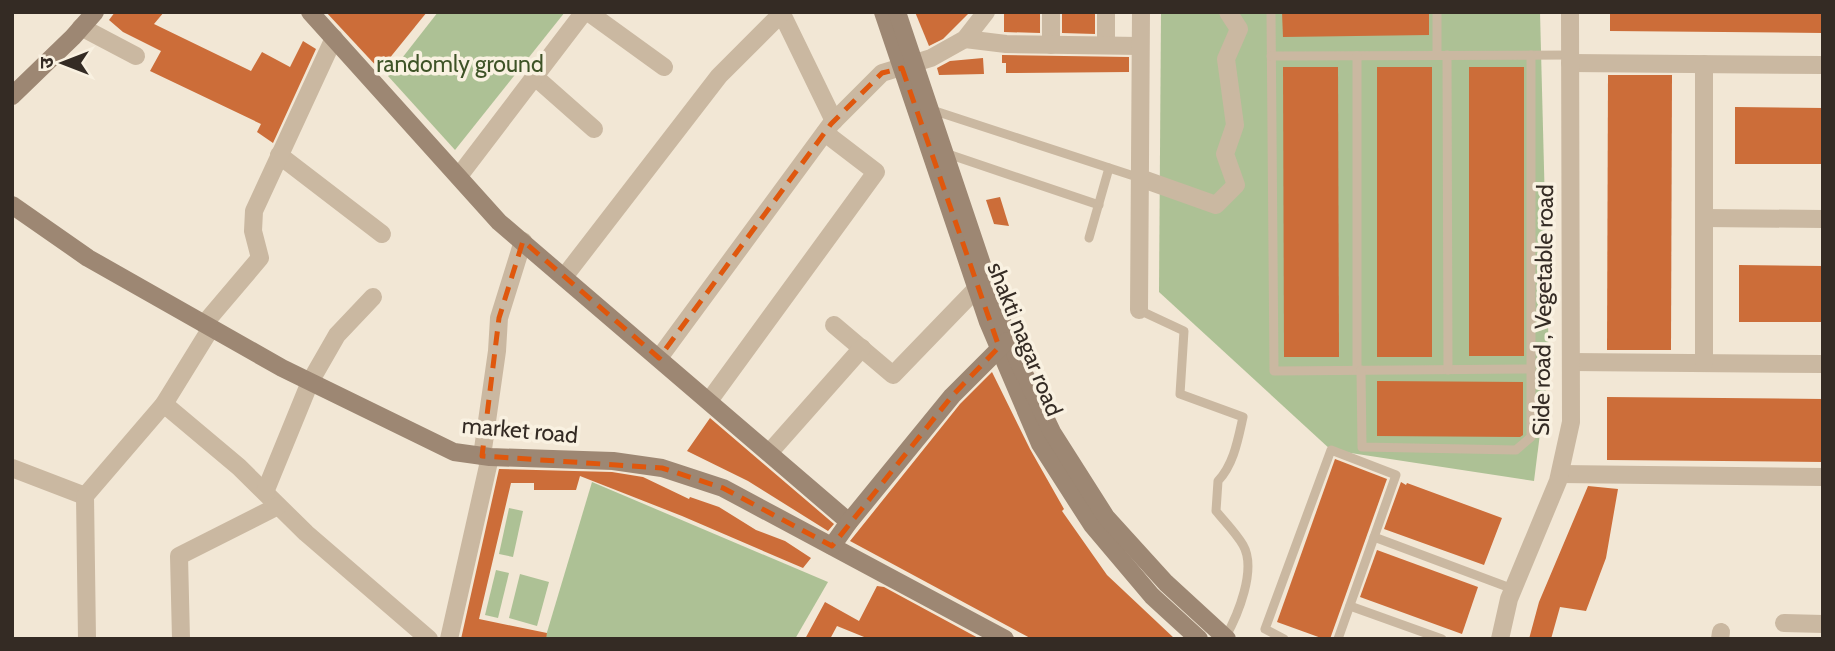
<svg xmlns="http://www.w3.org/2000/svg" width="1835" height="651" viewBox="0 0 1835 651" font-family="Cabin,'Noto Sans Devanagari',sans-serif">
<style>
.green{fill:#adc195}
.building{fill:#cc6d39}
.lines{fill:none;stroke-linecap:round;stroke-linejoin:round}
.lane{stroke:#cab8a1;stroke-width:9}
.street{stroke:#cab8a1;stroke-width:18}
.secondary{stroke:#9d8773;stroke-width:18}
.marked{fill:none;stroke:#df570d;stroke-width:5;stroke-dasharray:14 9;stroke-linejoin:round}
.labels{text-anchor:middle;dominant-baseline:central;stroke-width:7;stroke-linejoin:round;paint-order:stroke}
.park-label{font-size:23px;fill:#3e5327;stroke:#f9f1e1}
.street-label{font-size:23px;fill:#342b24;stroke:#f9f1e1}
</style>
<rect width="100%" height="100%" fill="#f2e7d5"/>
<g class="green">
<path d="M438,12H565L455,150L388,76Z"/>
<path d="M1161,12H1540L1549,362L1534,481L1331,450L1159,292Z"/>
<path d="M592,482L828,582L795,639H545Z"/>
<path d="M509,508L523,511L513,557L499,554Z"/>
<path d="M496,570L509,573L498,618L485,615Z"/>
<path d="M520,574L549,582L537,626L509,618Z"/>
</g>
<g class="building">
<path d="M115,12H164L154,24L251,71L262,52L290,67L303,41L316,49L273,143L257,132L261,124L150,71L161,51L123,32L109,20Z"/>
<path d="M326,12H427L380,70Z"/>
<path d="M915,12H970L943,39L929,46Z"/>
<path d="M1004,12H1040V33L1004,32Z"/>
<path d="M1062,12H1095V34L1062,33Z"/>
<path d="M1282,12H1429V35L1283,37Z"/>
<path d="M1610,12H1823V33L1610,31Z"/>
<path d="M1002,55L1129,57V72L1006,73V63H1002Z"/>
<path d="M983,58L984,74L939,75L937,68L950,61Z"/>
<path d="M1283,67H1338L1339,357H1284Z"/>
<rect x="1377" y="67" width="55" height="290"/>
<rect x="1469" y="67" width="55" height="289"/>
<path d="M1608,75H1672L1671,350H1607Z"/>
<path d="M1735,107L1823,108V164H1735Z"/>
<path d="M1000,197L1009,226L994,224L986,200Z"/>
<path d="M1739,265L1823,266V322H1739Z"/>
<path d="M992,372L1030,449L1064,509L1062,511L1107,575L1175,639H1032L850,541L960,404Z"/>
<path d="M1377,381L1523,382V435L1520,437L1377,436Z"/>
<path d="M1607,397L1823,399V462L1607,460Z"/>
<path d="M710,418L834,524L828,531L748,481L687,451Z"/>
<path d="M1335,459L1387,479L1330,639H1324L1277,622Z"/>
<path d="M499,469L612,472L643,477L689,499L690,497L719,507L756,530L785,541L811,558L803,568L682,516L580,476L576,490H534V483H511L479,619L547,633L546,639H461Z"/>
<path d="M1401,482L1406,485L1407,483L1502,518L1484,565L1384,529Z"/>
<path d="M1588,486L1618,489L1606,558L1586,611L1560,607L1551,639H1529L1539,602Z"/>
<path d="M1377,550L1478,587L1462,634L1360,597Z"/>
<path d="M877,586L884,587L980,639H869L837,626L830,639H805L825,602L859,621Z"/>
</g>
<g class="lines">
<g class="lane">
<path d="M1271,12L1274,371L1531,369"/>
<path d="M1437,55V12"/>
<path d="M1447,55L1448,370"/>
<path d="M1271,56L1570,55"/>
<path d="M932,110L1140,178"/>
<path d="M945,153L1099,205"/>
<path d="M1089,238L1109,168"/>
<path d="M1139,310L1184,331L1180,394L1243,417C1238,439 1234,464 1218,481L1216,511C1225,522 1236,533 1243,545C1257,569 1238,615 1225,638"/>
<path d="M1357,370V56"/>
<path d="M1361,370L1362,447L1516,450L1531,437V55"/>
<path d="M1374,537L1513,589"/>
<path d="M1350,606L1442,639"/>
<path d="M1284,639L1265,629L1331,450L1396,475L1338,639"/>
</g>
<g class="street">
<path d="M588,12L664,67"/>
<path d="M781,12L834,121"/>
<path d="M1051,12V45"/>
<path d="M1106,12V45"/>
<path d="M81,27L136,56"/>
<path d="M965,39L1006,44L1140,46"/>
<path d="M1570,63L1823,65"/>
<path d="M534,76L594,129"/>
<path d="M279,155L382,234"/>
<path d="M459,176L584,12"/>
<path d="M1140,178L1216,205L1236,185L1225,154L1235,125L1226,59L1239,29L1228,12"/>
<path d="M1704,218L1823,219"/>
<path d="M564,277L719,76L783,12"/>
<path d="M1139,310L1141,12"/>
<path d="M204,324L260,258L253,231L254,211L334,38"/>
<path d="M834,325L893,375L977,288"/>
<path d="M659,358L831,124L882,73L931,58L965,39L986,12"/>
<path d="M1571,362L1823,364"/>
<path d="M1704,363V64"/>
<path d="M709,401L876,172L825,133"/>
<path d="M164,404L239,467L306,533L429,639"/>
<path d="M769,453L862,348"/>
<path d="M482,456L497,351L499,318L523,241"/>
<path d="M12,468L85,496"/>
<path d="M1560,474L1823,477"/>
<path d="M265,492L310,382L337,335L373,297"/>
<path d="M1784,623L1823,624"/>
<path d="M87,639L85,496L164,404L211,328"/>
<path d="M181,639L179,556L278,506"/>
<path d="M449,639L490,457"/>
<path d="M1500,639L1509,599L1558,481L1571,422L1570,12"/>
<path d="M1720,639L1721,632"/>
</g>
<g class="secondary">
<path d="M310,12L499,222L849,522"/>
<path d="M883,12L988,322L1040,444L1092,525L1152,596L1199,639"/>
<path d="M897,12L996,306L1019,363L1052,432L1106,517L1166,583L1227,639"/>
<path d="M12,96L73,37L95,12"/>
<path d="M12,205L88,258L282,368L454,452L490,457L613,461L662,468L723,488L1005,639"/>
<path d="M832,546L849,522L952,396L1007,341"/>
</g>
</g>
<path class="marked" d="M902,68L999,347L952,396L832,546L723,488L662,468L482,456L499,318L523,241L659,358L831,124L882,73Z"/>
<g class="labels">
<g class="park-label">
<text x="460" y="64">randomly ground</text>
</g>
<g class="street-label">
<text transform="translate(1543 310) rotate(-89)">Side road , Vegetable road</text>
<text transform="translate(1025 339) rotate(68)">shakti nagar road</text>
<text transform="translate(520 430) rotate(5)">market road</text>
</g>
</g>
<rect width="1835" height="651" fill="none" stroke="#342b24" stroke-width="28"/>
<g transform="translate(63 63) rotate(270)" stroke="#f9f1e1" stroke-width="5" paint-order="stroke">
<path d="M0-5L12 26L0 18L-12 26Z" fill="#342b24"/>
<text y="-10" font-size="19" font-weight="bold" text-anchor="middle" fill="#342b24">उ</text>
</g>
</svg>
